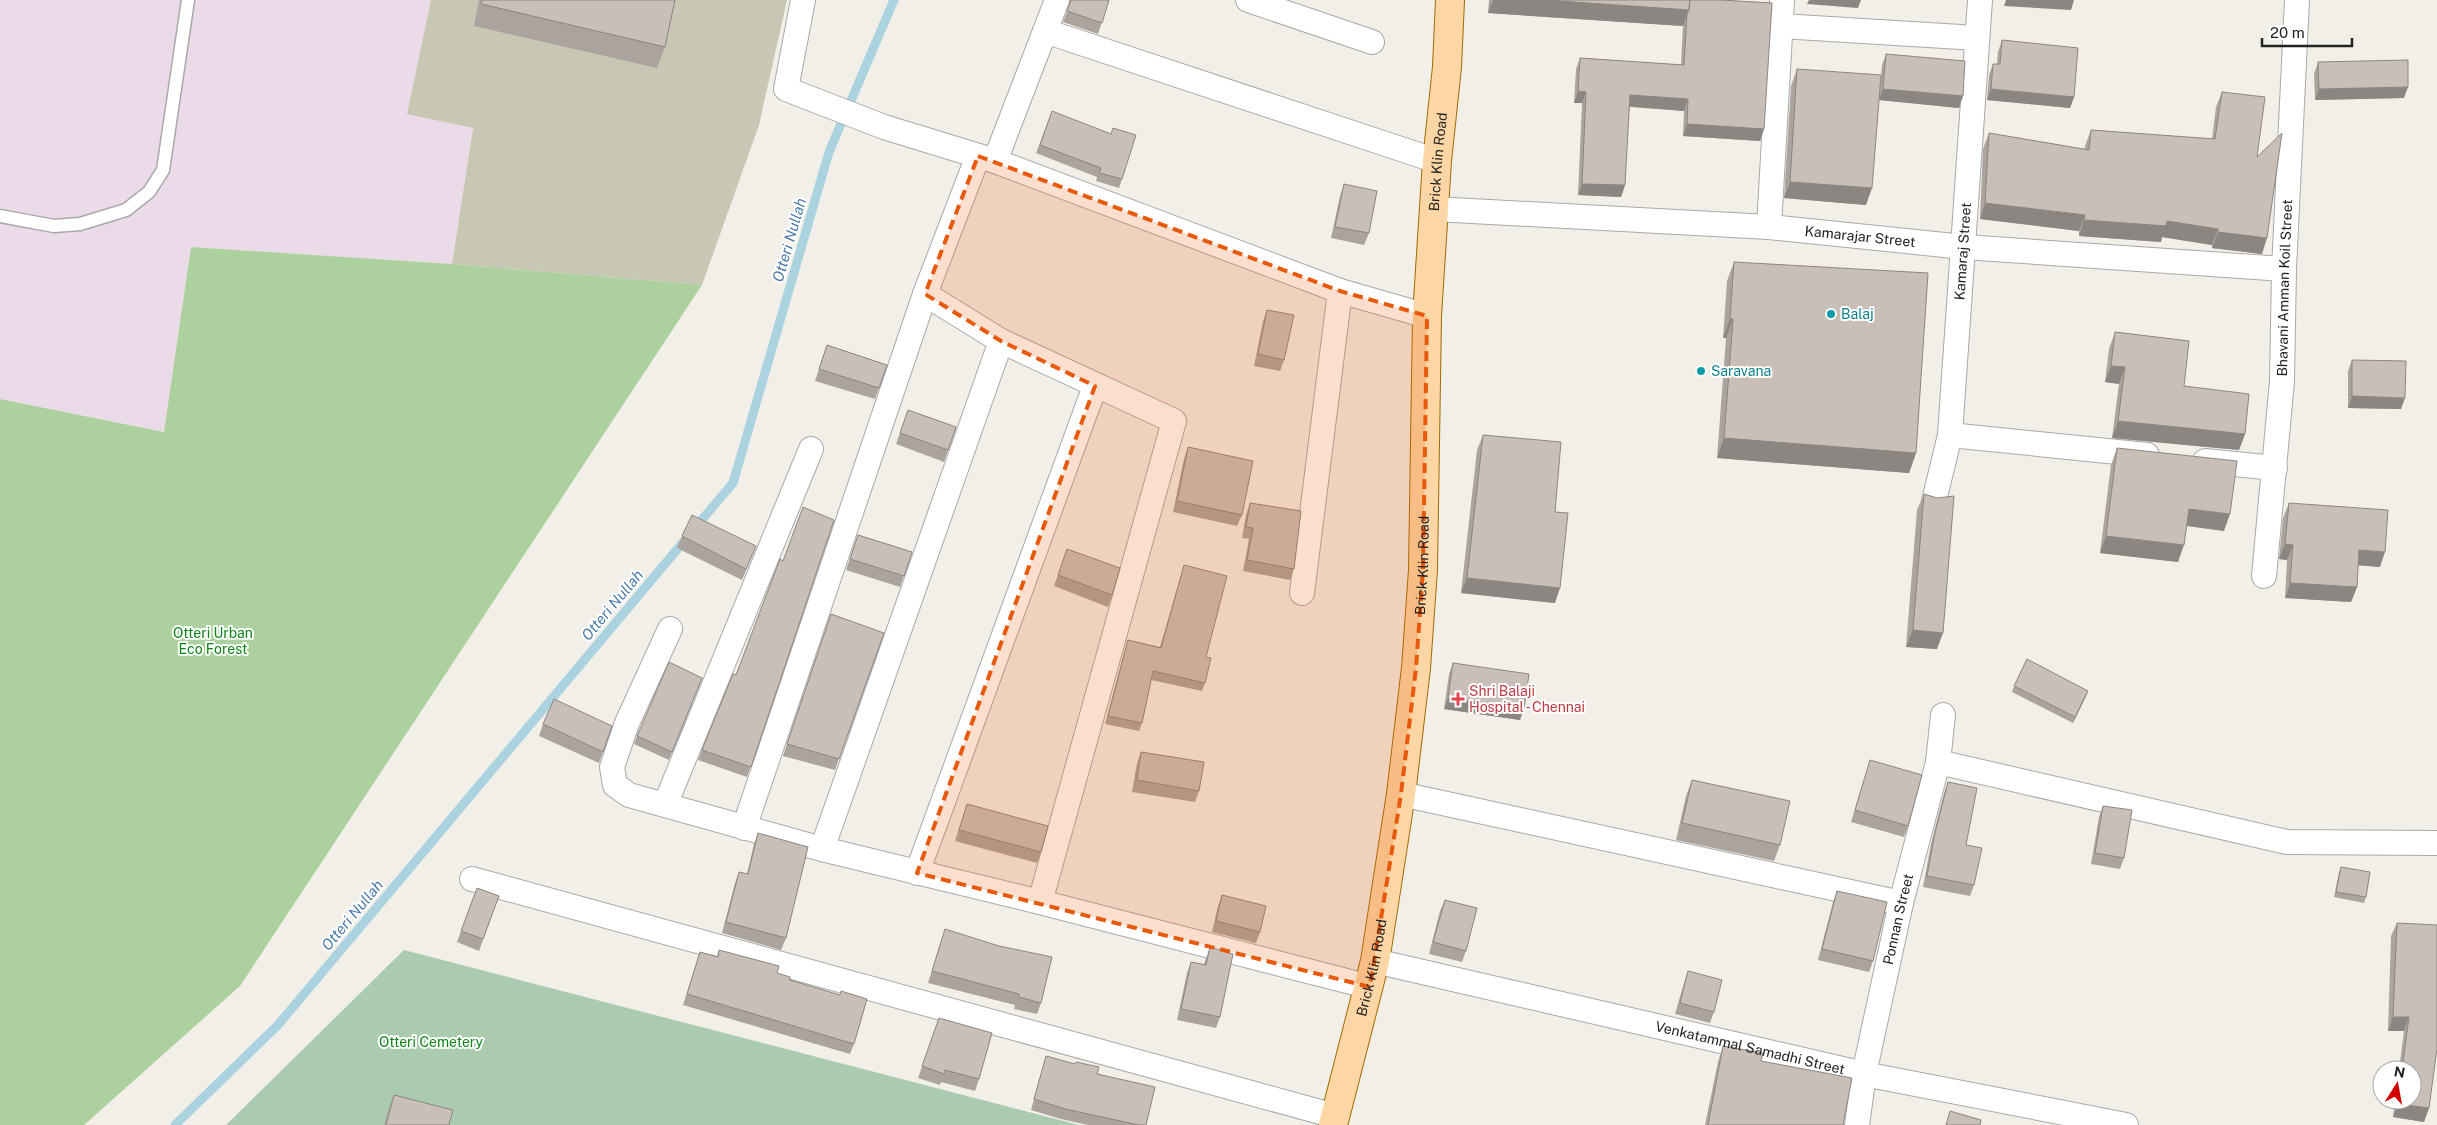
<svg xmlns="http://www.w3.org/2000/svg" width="2437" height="1125" viewBox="0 0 2437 1125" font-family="'Public Sans',sans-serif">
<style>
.industrial{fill:#ebdbe8}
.construction{fill:#c7c7b4}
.forest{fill:#add19e}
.cemetery{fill:#aacbaf}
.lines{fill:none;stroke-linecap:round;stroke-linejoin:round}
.stream{stroke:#aad3df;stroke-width:9}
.service-casing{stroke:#a9a9a9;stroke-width:15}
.minor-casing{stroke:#a9a9a9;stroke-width:26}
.primary-casing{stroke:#a06b00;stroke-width:30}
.service{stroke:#fff;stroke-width:12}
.minor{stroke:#fff;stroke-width:24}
.primary{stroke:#fcd6a4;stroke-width:28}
.wall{fill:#aba49e}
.shaded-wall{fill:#8b8681}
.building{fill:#c7bfb8;stroke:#8b8681}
.marked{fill:#e8590c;fill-opacity:0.2;stroke:#e8590c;stroke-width:4;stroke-dasharray:10 6;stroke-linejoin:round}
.culture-dot{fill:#0f9aa8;stroke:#fff;stroke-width:2}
.health-dot{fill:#e0444e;stroke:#fff;stroke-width:2}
.labels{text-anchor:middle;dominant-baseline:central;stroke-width:4;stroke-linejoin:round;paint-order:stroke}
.street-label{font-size:14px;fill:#222;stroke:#fff}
.culture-label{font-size:14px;fill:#0d838f;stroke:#fff;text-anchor:start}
.park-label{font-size:14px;fill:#0c8416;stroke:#fff}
.health-label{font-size:14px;fill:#be3a42;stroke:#fff;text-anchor:start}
.water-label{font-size:15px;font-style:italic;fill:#4a7aab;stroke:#fff}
</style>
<rect width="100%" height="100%" fill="#f2efe9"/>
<path class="industrial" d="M0,0H431L407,113L473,127L452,264L191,247L165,432L0,399Z"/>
<path class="construction" d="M431,0H787L759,125L702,285L452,264L473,128L407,114Z"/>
<path class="forest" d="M191,247L452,264L702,285L240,986L84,1125H0V399L164,432Z"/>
<path class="cemetery" d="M404,950L1079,1125H226Z"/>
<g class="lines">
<g class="stream">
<path d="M695,528L733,483L829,152L894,0"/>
<path d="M175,1125L278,1025L685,540"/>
</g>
<defs>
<path id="service" d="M0,216L54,226L80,224L126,210L149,192L163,170L188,0"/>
<g id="minor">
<path d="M803,0L786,89L884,127L995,161L1340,291L1427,316"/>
<path d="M1248,0L1372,42"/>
<path d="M1781,26L1977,38"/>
<path d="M1045,31L1437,161"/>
<path d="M995,161L1057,0"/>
<path id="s1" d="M1435,209L1769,227L1964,247L2284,269"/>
<path d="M1769,227L1782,0"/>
<path d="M925,294L1001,341L1174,421L1040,902"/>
<path d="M1950,435L2147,455"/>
<path d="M2205,461L2275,468"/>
<path id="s2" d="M1934,501L1950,435L1980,0"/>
<path id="s3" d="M2264,576L2282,381L2284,269L2297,0"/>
<path d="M1302,593L1340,291"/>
<path d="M670,629L627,723L612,767L615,785L629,795L822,849L1040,902L1370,987"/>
<path d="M1938,762L2287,842L2437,843"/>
<path d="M1401,794L1901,903"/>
<path d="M665,805L811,449"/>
<path d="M744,828L925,294L978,156"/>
<path d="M822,849L1001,341"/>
<path d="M917,873L1095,386"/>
<path d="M472,879L1335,1116"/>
<path id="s4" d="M1375,961L1864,1074L2126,1125"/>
<path id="s5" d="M1857,1125L1864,1074L1901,903L1938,762L1943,715"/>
</g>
<g id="primary">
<path id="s6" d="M1333,1125L1375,961L1401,794L1416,668L1423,570L1427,316L1437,161L1447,67L1450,0"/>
</g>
</defs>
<use href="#service" class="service-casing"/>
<use href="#minor" class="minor-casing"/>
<use href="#primary" class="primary-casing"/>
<use href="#service" class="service"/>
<use href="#minor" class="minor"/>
<use href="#primary" class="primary"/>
</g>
<g class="wall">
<path d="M479,0H675L665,47L657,68L474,26Z"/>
<path d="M1070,0H1109L1098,34L1063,22L1070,4Z"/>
<path d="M1489,0H1721L1764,129L1760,141L1683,136L1684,111L1629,107L1625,185L1621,197L1578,195L1582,103H1574L1576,69L1580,58L1681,65L1683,25V26L1488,13Z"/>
<path d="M2002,40L2074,97L2070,108L1987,100L1989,75L1993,64H1997L1998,52Z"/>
<path d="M1886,54L1963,96L1959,108L1879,100L1882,65Z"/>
<path d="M2318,62L2404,98L2315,100L2314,74Z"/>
<path d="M1797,69L1866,205L1784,198L1791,86Z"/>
<path d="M2222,92L2257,157L2262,254L2212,248V245L2162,237L2161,242L2079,236V231L1980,219L1983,149L1989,133L2085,149V146L2091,130L2212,139L2216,107Z"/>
<path d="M1052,111L1122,179L1119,188L1096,181L1097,177L1036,153Z"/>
<path d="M1344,184L1369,233L1364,245L1331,238L1340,196Z"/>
<path d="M1734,262L1916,453L1909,473L1717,458L1726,338H1723L1727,281Z"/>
<path d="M1267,310L1284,360L1280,371L1254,366L1263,321Z"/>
<path d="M2115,332L2245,434L2239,450L2112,438L2119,384L2105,382L2109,349Z"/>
<path d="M827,345L887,365L875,399L815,381Z"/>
<path d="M2352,360L2401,409L2348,408V371Z"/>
<path d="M908,410L956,427L944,462L896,444Z"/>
<path d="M1483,435L1555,512V603L1461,593L1477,450Z"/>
<path d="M1188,447L1242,515L1237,526L1173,512L1184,459Z"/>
<path d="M2117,448L2224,531L2186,526L2178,562L2100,553L2111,465Z"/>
<path d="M1924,494L1937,649L1906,647L1917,510Z"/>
<path d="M1250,503L1294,569L1290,580L1243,571L1249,539L1242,538L1246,515Z"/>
<path d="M2289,503L2380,567L2358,565L2357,587L2351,602L2285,598L2287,560L2279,559L2283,518Z"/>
<path d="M834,520L747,777L698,760L702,750L736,675L783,561Z"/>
<path d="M858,535L912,552L900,587L846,570Z"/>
<path d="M682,536L756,546L742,580L677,548Z"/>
<path d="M1067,549L1112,595L1108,607L1054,586Z"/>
<path d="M1184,565L1206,657L1205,683L1202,691L1151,680L1142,723L1139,731L1105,724L1125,649L1128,640L1160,647Z"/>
<path d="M827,626L884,633L835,770L783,756Z"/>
<path d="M1453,663L1520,720L1444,709L1449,674Z"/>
<path d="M702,678L669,760L634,744L637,736Z"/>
<path d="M2014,686L2086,696L2073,723L2012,692Z"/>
<path d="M543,724L612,726L599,763L539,736Z"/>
<path d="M1141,752L1199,791L1195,802L1132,792L1137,763Z"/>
<path d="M1870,760L1908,826L1904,837L1851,822Z"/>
<path d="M1692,780L1780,845L1774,861L1676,840L1686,796Z"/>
<path d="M1948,782L1966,845L1974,885L1970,896L1923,887L1931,844L1944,793Z"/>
<path d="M967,804L1041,852L1037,863L955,841Z"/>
<path d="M2103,806L2124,858L2120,869L2091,864L2099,817Z"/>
<path d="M758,833L786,938L781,950L722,933L735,883L739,872L747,874L754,844Z"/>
<path d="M2341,867L2366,897L2364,903L2334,897L2339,872Z"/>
<path d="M477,888L499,896L479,951L457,942Z"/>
<path d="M1837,891L1873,961L1869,972L1818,960L1833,902Z"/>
<path d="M1222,895L1260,932L1256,943L1212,932L1218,906Z"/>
<path d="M1445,900L1466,951L1462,962L1429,954L1440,911Z"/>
<path d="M2397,923L2429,1108L2424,1122L2393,1117L2395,1100H2412V1070H2399L2404,1031H2388L2391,936Z"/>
<path d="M945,929L1041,1003L1037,1014L1014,1009L1015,1005L928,983Z"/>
<path d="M1210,947L1220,1017L1216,1028L1177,1020L1187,973L1191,962L1204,964Z"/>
<path d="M719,950L777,973L790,980L839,995L854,1044L850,1054L683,1005L700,952L717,956Z"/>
<path d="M1688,971L1714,1012L1710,1023L1675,1014L1684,983Z"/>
<path d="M939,1018L979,1079L975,1091L941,1082L940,1085L918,1078Z"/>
<path d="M1723,1046L1761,1061L1843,1125H1705L1718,1062Z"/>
<path d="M1046,1056L1097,1074L1146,1125H1088L1061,1119L1031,1110L1043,1067Z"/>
<path d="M394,1095L449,1125H384L388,1111Z"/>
</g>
<g class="shaded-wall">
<path d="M1493,0H1545L1689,10L1683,26L1488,13Z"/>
<path d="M1809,0H1861L1858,8L1807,4Z"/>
<path d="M2006,0H2074L2071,10L2004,6Z"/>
<path d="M2408,87L2404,98L2315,100L2319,89Z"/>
<path d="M1883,89L1963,96L1959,108L1879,100Z"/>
<path d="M1991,89L2074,97L2070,108L1987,100Z"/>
<path d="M1578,91L1586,92L1582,103H1574Z"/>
<path d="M1630,95L1688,99L1684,111L1626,106Z"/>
<path d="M1687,124L1764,129L1760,141L1683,136Z"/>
<path d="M1790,182L1872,188L1866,205L1784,198Z"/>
<path d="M1582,184L1625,185L1621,197L1578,195Z"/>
<path d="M1985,203L2085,215L2079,231L1980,219Z"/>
<path d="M2084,220L2167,221L2218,229L2212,245L2162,237L2161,242L2079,236Z"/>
<path d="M2218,232L2267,238L2262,254L2212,248Z"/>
<path d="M1730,319H1733L1726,338H1723Z"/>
<path d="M2111,366L2125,367L2119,384L2105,382Z"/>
<path d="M2352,396L2405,398L2401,409L2348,408Z"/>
<path d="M2118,421L2245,434L2239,450L2112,438Z"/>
<path d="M1724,438L1916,453L1909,473L1717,458Z"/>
<path d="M2189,509L2230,514L2224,531L2182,525Z"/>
<path d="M2106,536L2184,545L2178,562L2100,553Z"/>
<path d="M2285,544L2293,545L2287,560L2279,559Z"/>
<path d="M2359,550L2385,552L2380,567L2354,565Z"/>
<path d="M1467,578L1560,588L1555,603L1461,593Z"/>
<path d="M2290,583L2357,587L2351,602L2285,598Z"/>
<path d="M1913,630L1943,633L1937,649L1906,647Z"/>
<path d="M2088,691L2086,696L2073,723L2075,717Z"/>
<path d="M1448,698L1524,709L1520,720L1444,709Z"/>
<path d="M2393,1017H2409L2404,1031H2388Z"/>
<path d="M2398,1104L2429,1108L2424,1122L2393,1117Z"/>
</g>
<g class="building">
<path d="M482,0H675L665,47L481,4Z"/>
<path d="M1071,0H1109L1102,23L1067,11Z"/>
<path d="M1545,0H1690L1689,10Z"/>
<path d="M1690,0H1721L1772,3L1764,129L1687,124L1688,99L1630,95L1625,185L1582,184L1586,92L1578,91L1580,58L1684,65L1687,14L1689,10Z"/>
<path d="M2002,40L2078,48L2074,97L1991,89L1993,64H2000Z"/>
<path d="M1886,54L1965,61L1963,96L1883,89Z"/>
<path d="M2408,60V87L2319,89L2318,62Z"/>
<path d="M1797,69L1881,75L1872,188L1790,182Z"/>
<path d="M2222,92L2265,97L2257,157L2282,133L2267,238L2218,232V229L2167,221L2166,226L2084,220L2085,215L1985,203L1989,133L2089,150L2091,130L2215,139Z"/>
<path d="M1052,111L1111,134L1113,128L1136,135L1122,179L1099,173L1101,168L1040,145Z"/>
<path d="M1344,184L1377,191L1369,233L1335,227Z"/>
<path d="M1734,262L1928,273L1916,453L1724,438L1733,319H1730Z"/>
<path d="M1267,310L1294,315L1284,360L1258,354Z"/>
<path d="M2115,332L2189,341L2184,386L2249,394L2245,434L2118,421L2125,367L2111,366Z"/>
<path d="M827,345L887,365L879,388L819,369Z"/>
<path d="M2352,360L2406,361L2405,398L2352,396Z"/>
<path d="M908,410L956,427L948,450L900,433Z"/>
<path d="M1483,435L1561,442L1555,512L1568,513L1560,588L1467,578Z"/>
<path d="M1188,447L1253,461L1242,515L1177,501Z"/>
<path d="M2117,448L2237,461L2230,514L2189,509L2184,545L2106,536Z"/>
<path d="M1924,494L1937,498L1954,496L1943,633L1913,630Z"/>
<path d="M1250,503L1301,511L1294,569L1247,560L1253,528L1246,527Z"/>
<path d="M2289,503L2388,510L2385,552L2359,550L2357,587L2290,583L2293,545L2285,544Z"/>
<path d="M803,507L834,520L751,767L702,750L733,674L736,675L780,559L783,561Z"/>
<path d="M692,515L756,546L746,569L682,536Z"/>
<path d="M858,535L912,552L904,576L850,559Z"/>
<path d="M1067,549L1120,568L1112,595L1058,575Z"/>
<path d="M1184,565L1227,576L1206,657L1211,658L1205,683L1153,671L1142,723L1108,716L1128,640L1161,648Z"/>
<path d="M831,614L884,633L839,759L787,744Z"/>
<path d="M2027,659L2088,691L2075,717L2014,686Z"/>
<path d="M669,662L702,678L672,752L637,736Z"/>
<path d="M1453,663L1529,674L1524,709L1448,698Z"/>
<path d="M554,699L612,726L603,752L543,724Z"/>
<path d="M1141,752L1204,762L1199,791L1137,780Z"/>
<path d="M1870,760L1922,775L1908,826L1855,810Z"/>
<path d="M1692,780L1790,801L1780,845L1682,823Z"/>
<path d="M1948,782L1977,788L1966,845L1982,848L1974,885L1927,876L1935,833Z"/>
<path d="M967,804L1048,826L1041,852L959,830Z"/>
<path d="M2103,806L2132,810L2124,858L2095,853Z"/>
<path d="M758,833L808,847L786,938L726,922L739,872L748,874Z"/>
<path d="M2341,867L2370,872L2366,897L2336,892Z"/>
<path d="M477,888L499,896L483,939L461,931Z"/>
<path d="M1837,891L1887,902L1873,961L1822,949Z"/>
<path d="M1222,895L1266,906L1260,932L1216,921Z"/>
<path d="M1445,900L1477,908L1466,951L1433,942Z"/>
<path d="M2397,923L2437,925V1048L2429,1108L2398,1104V1100H2412V1070H2402L2409,1017H2393Z"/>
<path d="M945,929L999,946L1052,957L1041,1003L1019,997V994L932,971Z"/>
<path d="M1210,947L1233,954L1220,1017L1181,1009L1191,962L1206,965Z"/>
<path d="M719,950L779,966L777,973L790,977V980L840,995L841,991L867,999L854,1044L687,994L700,952L718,957Z"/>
<path d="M1688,971L1722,980L1714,1012L1680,1003Z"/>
<path d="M939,1018L992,1033L979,1079L945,1070L944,1074L922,1066Z"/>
<path d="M1723,1046L1763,1053L1761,1061L1852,1078L1843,1125H1708Z"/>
<path d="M1046,1056L1075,1064L1076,1062L1099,1067L1097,1074L1155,1087L1146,1125H1139L1065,1109L1034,1099Z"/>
<path d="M394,1095L453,1110L449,1125H386Z"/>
<path d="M1950,1111L1981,1120L1980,1125H1946Z"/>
</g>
<path class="marked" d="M978,156L1340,291L1427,316L1423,570L1416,668L1401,794L1370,987L917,873L1095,386L1001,341L925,294Z"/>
<g class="culture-dot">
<circle cx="1831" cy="314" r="5"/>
<circle cx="1701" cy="371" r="5"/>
</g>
<path class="health-dot" d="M1455.5 691.5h5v5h5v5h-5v5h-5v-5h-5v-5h5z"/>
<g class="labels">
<g class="street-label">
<text stroke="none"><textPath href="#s6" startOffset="972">Brick Klin Road</textPath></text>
<text stroke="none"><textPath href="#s1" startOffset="426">Kamarajar Street</textPath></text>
<text stroke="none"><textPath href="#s2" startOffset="252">Kamaraj Street</textPath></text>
<text stroke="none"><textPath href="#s3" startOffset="289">Bhavani Amman Koil Street</textPath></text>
<text stroke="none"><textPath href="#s6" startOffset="568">Brick Klin Road</textPath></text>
<text stroke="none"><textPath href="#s5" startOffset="210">Ponnan Street</textPath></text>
<text stroke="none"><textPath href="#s6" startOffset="162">Brick Klin Road</textPath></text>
<text stroke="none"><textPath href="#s4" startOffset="385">Venkatammal Samadhi Street</textPath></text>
</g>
<g class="culture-label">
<text x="1841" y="314">Balaj</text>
<text x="1711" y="371">Saravana</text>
</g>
<g class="park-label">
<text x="213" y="633">Otteri Urban<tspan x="213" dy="16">Eco Forest</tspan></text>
<text x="431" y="1042">Otteri Cemetery</text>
</g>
<g class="health-label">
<text x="1469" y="691">Shri Balaji<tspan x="1469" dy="16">Hospital - Chennai</tspan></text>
</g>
<g class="water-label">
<text transform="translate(789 240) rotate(-74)">Otteri Nullah</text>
<text transform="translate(612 605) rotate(-50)">Otteri Nullah</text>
<text transform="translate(352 915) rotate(-50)">Otteri Nullah</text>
</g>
</g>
<g transform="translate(2397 1085) rotate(11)"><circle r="24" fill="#ffffff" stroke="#a7a7a7"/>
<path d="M0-4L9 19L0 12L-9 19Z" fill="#d40000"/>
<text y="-8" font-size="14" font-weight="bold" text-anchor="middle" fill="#222222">N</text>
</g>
<path d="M2262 38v8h90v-8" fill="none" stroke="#222222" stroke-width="2.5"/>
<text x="2270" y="38" font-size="15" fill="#222222" stroke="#ffffff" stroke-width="4" paint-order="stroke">20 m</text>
</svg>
